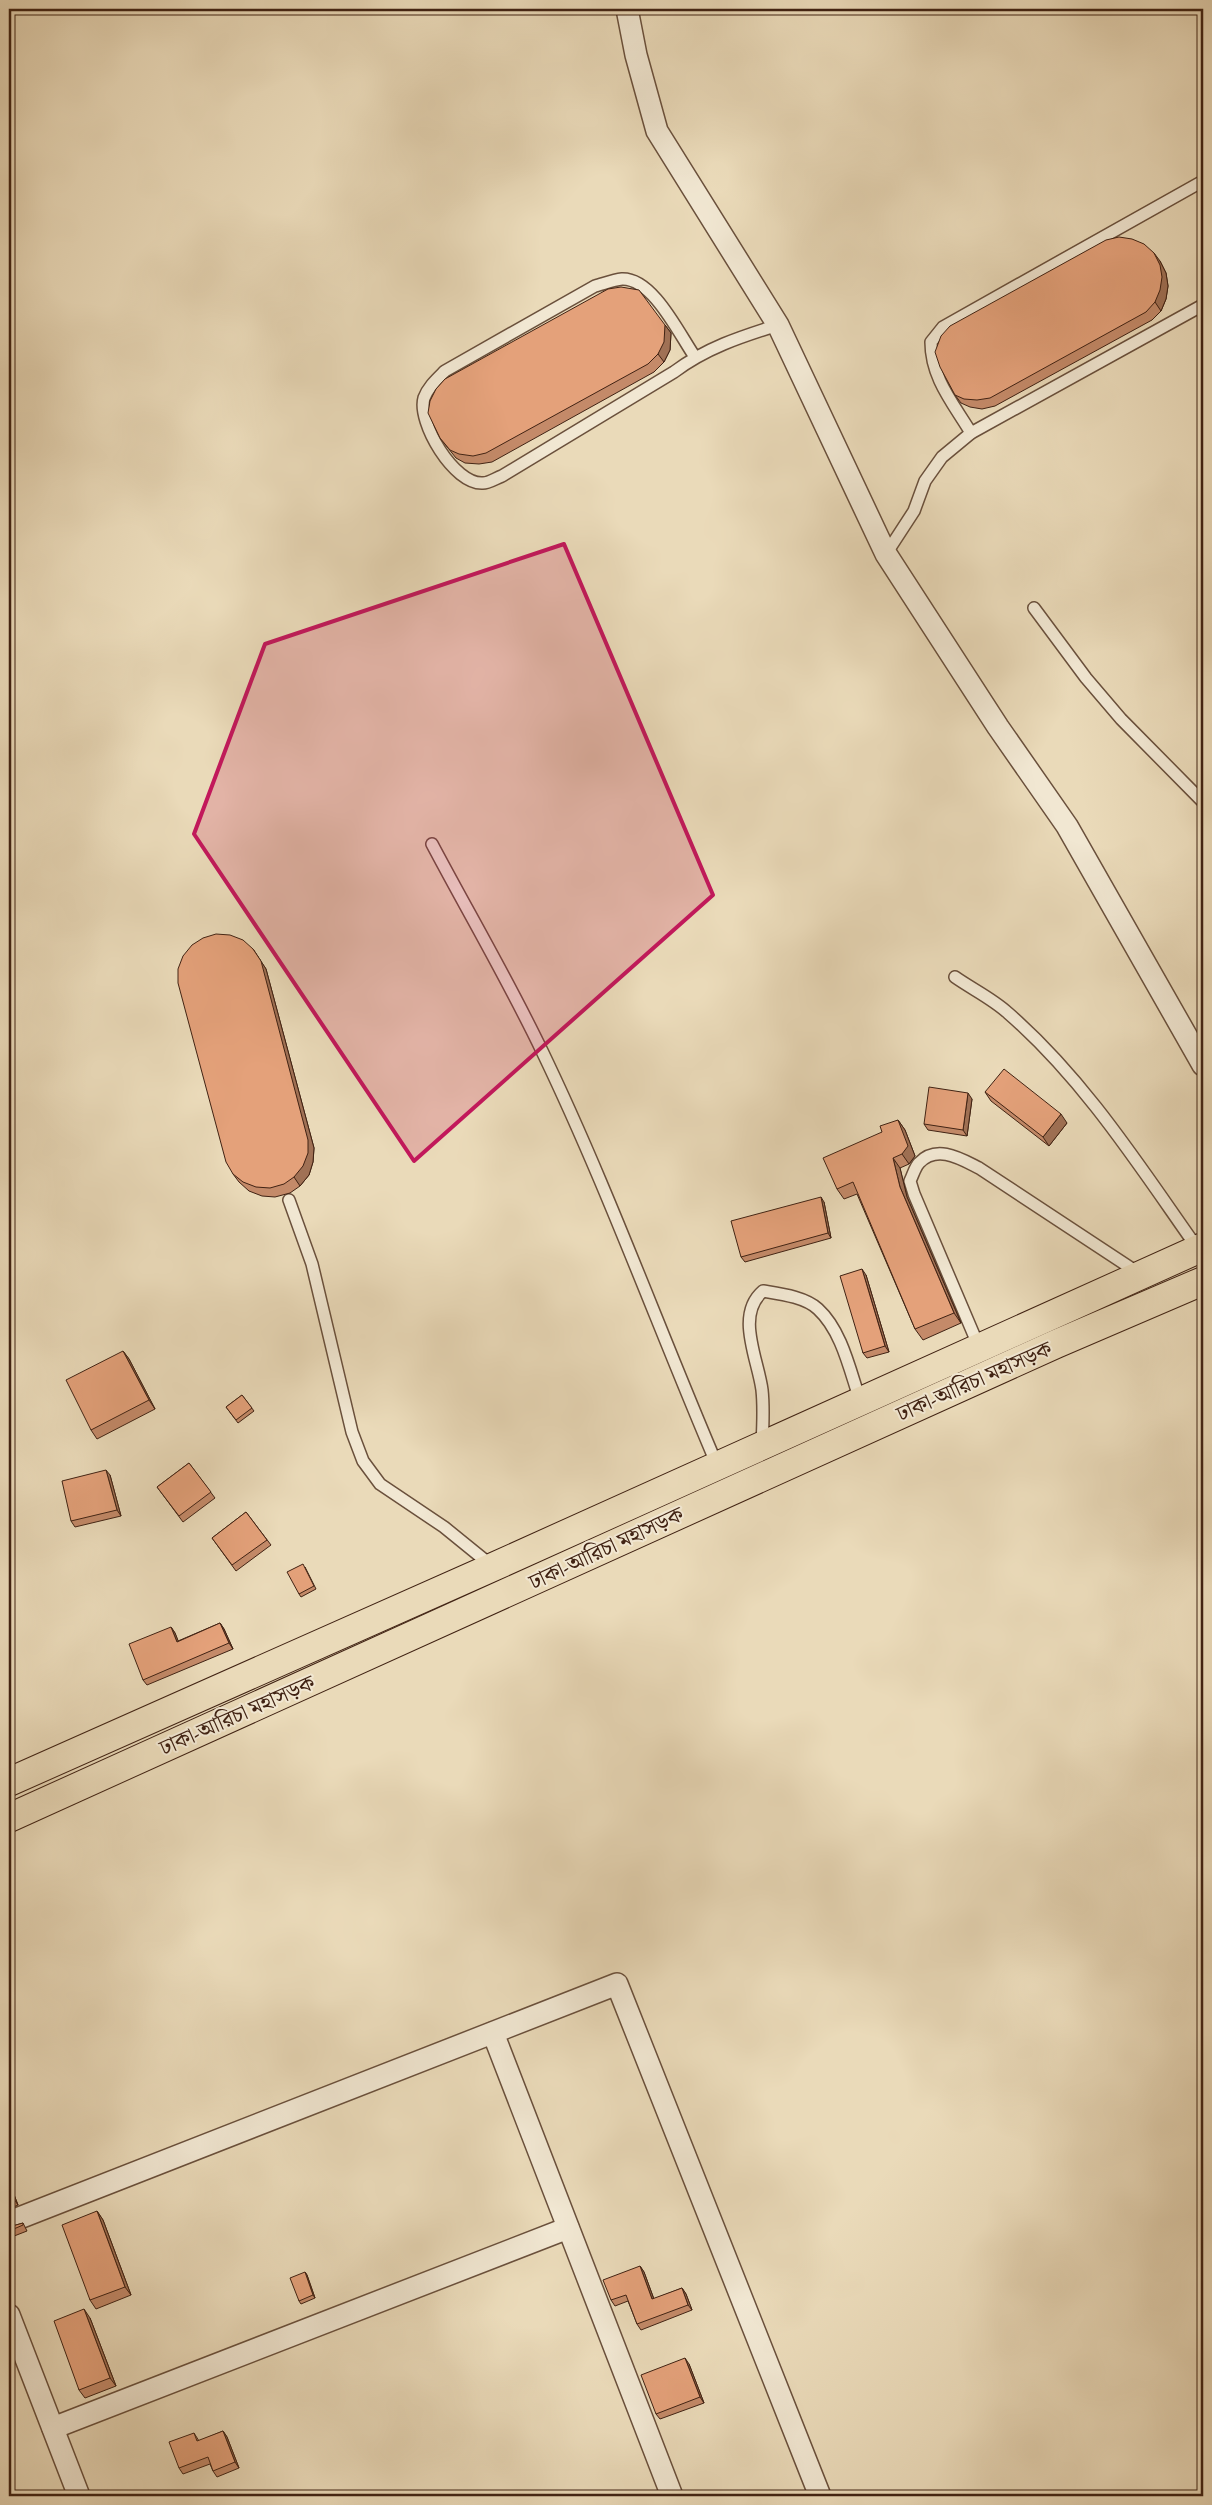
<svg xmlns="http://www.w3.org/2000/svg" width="1212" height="2505" viewBox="0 0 1212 2505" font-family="'EB Garamond','Noto Serif Bengali',serif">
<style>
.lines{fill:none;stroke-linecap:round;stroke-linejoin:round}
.lane-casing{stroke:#6a503c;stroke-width:14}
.street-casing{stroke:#6a503c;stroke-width:24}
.highway-casing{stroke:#402213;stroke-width:30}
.lane{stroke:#f1e7d2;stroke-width:11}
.street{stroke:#f1e7d2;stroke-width:21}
.highway{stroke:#eadab9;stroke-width:28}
.wall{fill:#c48a69;stroke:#402213}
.shaded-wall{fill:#a07155;stroke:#402213}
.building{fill:#e4a17a;stroke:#402213}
.marked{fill:#c2185b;fill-opacity:0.2;stroke:#c2185b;stroke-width:4;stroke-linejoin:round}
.labels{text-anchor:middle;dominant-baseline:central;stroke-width:4;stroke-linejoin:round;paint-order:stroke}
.street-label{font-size:22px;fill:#402213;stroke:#f1e7d2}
</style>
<rect width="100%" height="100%" fill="#eadab9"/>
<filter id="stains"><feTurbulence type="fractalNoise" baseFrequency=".004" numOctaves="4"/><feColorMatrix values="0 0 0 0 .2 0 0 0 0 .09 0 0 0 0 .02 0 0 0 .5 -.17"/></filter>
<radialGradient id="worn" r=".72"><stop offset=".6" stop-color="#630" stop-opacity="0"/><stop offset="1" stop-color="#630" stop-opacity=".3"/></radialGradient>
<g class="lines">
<defs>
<g id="lane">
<path d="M695,357C679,334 653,278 622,279C613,280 603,284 595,286L445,371C437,379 428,387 424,398C417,422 454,485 483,483C489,483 496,478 502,476L674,372C706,348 740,337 778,325"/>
<path d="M971,433C953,403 931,378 931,342L943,327L1203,181"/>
<path d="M886,554L914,511L925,481L942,457L971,433L1203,305"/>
<path d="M1034,608L1086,678L1121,719L1203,802"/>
<path d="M432,844C468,912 508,980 542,1051C607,1186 658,1327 717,1465"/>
<path d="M955,977C972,989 993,999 1008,1013C1085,1080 1140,1167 1198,1249"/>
<path d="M289,1200L312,1264L352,1432L363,1461L380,1484L444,1527L492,1566"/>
<path d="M979,1347L914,1194L910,1181C913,1175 915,1167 919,1163C937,1144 961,1159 979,1168L1140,1274"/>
<path d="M762,1444C763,1426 764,1408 762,1390C758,1359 735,1315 763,1291C781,1294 805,1297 818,1309C842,1331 850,1371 860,1400"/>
</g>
<g id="street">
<path d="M627,9L636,55L657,131L778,325L886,554L998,727L1067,826L1203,1065"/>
<path d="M493,2033L672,2496"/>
<path d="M9,2222L617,1984L820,2496"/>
<path d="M9,2315L79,2496"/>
<path d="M53,2428L568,2228"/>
</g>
<g id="highway">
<path d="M9,1782L493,1567L1203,1247"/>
<path d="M9,1818L1056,1344L1203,1281"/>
</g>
</defs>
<use href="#lane" class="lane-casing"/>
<use href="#street" class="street-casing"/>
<use href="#highway" class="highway-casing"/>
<use href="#lane" class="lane"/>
<use href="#street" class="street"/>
<use href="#highway" class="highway"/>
</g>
<g class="wall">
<path d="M1160,261L1166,273L1168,286L1166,299L1161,311L1152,320L995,406L982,409L970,407L961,403L955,395Z"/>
<path d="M665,325L671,333L670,350L664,362L654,372L492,462L479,464L465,463L456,458L440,438Z"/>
<path d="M253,949L266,969L314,1148L313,1162L309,1175L300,1186L290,1193L275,1197L262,1196L249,1191L239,1182L233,1174Z"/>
<path d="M985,1092L1067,1123L1049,1146L991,1101Z"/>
<path d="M972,1099L967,1136L928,1130L924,1124Z"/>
<path d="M898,1120L905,1130L915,1156L909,1164L900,1168L907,1197L961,1323L923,1340L915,1329L857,1194L844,1199L837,1189L882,1132Z"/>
<path d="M824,1202L831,1238L745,1262L741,1257Z"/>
<path d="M866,1275L889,1352L867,1358L863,1353Z"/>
<path d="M123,1351L129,1359L155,1409L97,1439L91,1430Z"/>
<path d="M242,1395L254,1411L238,1423L226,1407Z"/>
<path d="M189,1463L215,1498L183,1522L157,1487Z"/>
<path d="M110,1475L121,1516L75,1527L71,1521Z"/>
<path d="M246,1512L271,1545L236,1571L212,1538Z"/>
<path d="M305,1567L316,1589L301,1597L299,1594Z"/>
<path d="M220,1623L224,1629L233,1649L147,1685L143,1680L171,1627L175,1633L178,1641Z"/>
<path d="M9,2184L11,2187L18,2205L9,2209Z"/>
<path d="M97,2211L103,2220L131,2295L96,2309L90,2300Z"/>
<path d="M23,2223L27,2231L9,2238V2227Z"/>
<path d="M640,2266L644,2272L654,2299L682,2288L686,2294L692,2310L641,2330L637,2324L628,2301L615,2306L611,2300Z"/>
<path d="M305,2272L307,2275L315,2298L301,2304L299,2301Z"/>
<path d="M90,2318L116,2386L85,2398L79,2390Z"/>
<path d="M689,2364L704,2403L660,2419L656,2414Z"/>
<path d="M223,2431L227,2437L239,2468L217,2477L213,2471L210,2464L183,2474L179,2468L194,2433L199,2441Z"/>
</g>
<g class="shaded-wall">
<path d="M1154,253L1160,261L1166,273L1168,286L1166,299L1161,311L1155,302Z"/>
<path d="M665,325L671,333L670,350L664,362L658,354Z"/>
<path d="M253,949L266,969L314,1148L313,1162L309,1175L300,1186L294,1177Z"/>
<path d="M968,1093L972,1099L967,1136L963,1130Z"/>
<path d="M1061,1114L1067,1123L1049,1146L1043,1137Z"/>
<path d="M898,1120L905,1130L915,1156L909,1164L902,1154Z"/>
<path d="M893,1158L900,1168L907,1197L961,1323L954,1313L900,1187Z"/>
<path d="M821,1197L824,1202L831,1238L828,1233Z"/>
<path d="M862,1269L866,1275L889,1352L885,1346Z"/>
<path d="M123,1351L129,1359L155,1409L149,1400Z"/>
<path d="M106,1470L110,1475L121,1516L117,1510Z"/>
<path d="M220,1623L224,1629L233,1649L229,1643Z"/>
<path d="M171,1627L175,1633L181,1648L177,1642Z"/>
<path d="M9,2184L11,2187L18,2205L14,2199L9,2186Z"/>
<path d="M97,2211L103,2220L131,2295L125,2287Z"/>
<path d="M640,2266L644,2272L656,2305L652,2299Z"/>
<path d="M305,2272L307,2275L315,2298L313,2295Z"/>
<path d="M682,2288L686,2294L692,2310L688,2305Z"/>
<path d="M84,2309L90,2318L116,2386L110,2378Z"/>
<path d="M685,2358L689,2364L704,2403L700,2397Z"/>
<path d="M223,2431L227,2437L239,2468L235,2462Z"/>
</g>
<g class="building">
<path d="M1119,237L1132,239L1144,244L1154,253L1160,265L1162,277L1160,290L1155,302L1146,312L990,398L977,400L964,399L955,395L940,367L935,352L941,336L950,326L1106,240Z"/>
<path d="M621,287L639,290L665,325L664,342L658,354L648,364L486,453L473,456L459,454L450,450L440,438L428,413L430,401L436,389L445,379L608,289Z"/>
<path d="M216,934L230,935L243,940L253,949L261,961L308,1140V1153L303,1166L294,1177L284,1184L270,1188L256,1187L243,1182L233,1174L226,1162L178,983V969L183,956L192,945L203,938Z"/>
<path d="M1004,1069L1061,1114L1043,1137L985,1092Z"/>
<path d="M929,1087L968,1093L963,1130L924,1124Z"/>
<path d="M898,1120L908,1146L902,1154L893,1158L900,1187L954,1313L915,1329L853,1182L837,1189L823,1158L882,1132L880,1126Z"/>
<path d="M821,1197L828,1233L741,1257L731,1221Z"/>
<path d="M862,1269L885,1346L863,1353L840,1276Z"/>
<path d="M123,1351L149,1400L91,1430L66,1380Z"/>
<path d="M242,1395L252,1408L236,1420L226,1407Z"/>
<path d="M189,1463L211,1492L179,1516L157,1487Z"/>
<path d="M106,1470L117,1510L71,1521L62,1481Z"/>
<path d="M246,1512L267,1540L232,1565L212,1538Z"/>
<path d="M303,1564L314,1586L299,1594L287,1572Z"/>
<path d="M220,1623L229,1643L143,1680L129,1644L171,1627L177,1642Z"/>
<path d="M9,2186L14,2199L9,2202Z"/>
<path d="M97,2211L125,2287L90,2300L62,2225Z"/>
<path d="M23,2223V2225L9,2231V2227Z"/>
<path d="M640,2266L652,2299L682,2288L688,2305L637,2324L626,2295L611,2300L603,2280Z"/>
<path d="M305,2272L313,2295L299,2301L290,2278Z"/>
<path d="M84,2309L110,2378L79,2390L54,2321Z"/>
<path d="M685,2358L700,2397L656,2414L641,2375Z"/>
<path d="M223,2431L235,2462L213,2471L208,2457L179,2468L169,2442L194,2433L197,2441Z"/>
<path d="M61,2492L66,2496H51Z"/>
</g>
<path class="marked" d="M564,544L713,895L414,1161L194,834L265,644Z"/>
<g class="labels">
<g class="street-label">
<text transform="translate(974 1381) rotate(-24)">ঢাকা-আরিচা মহাসড়ক</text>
<text transform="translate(606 1548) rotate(-25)">ঢাকা-আরিচা মহাসড়ক</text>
<text transform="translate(237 1715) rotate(-24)">ঢাকা-আরিচা মহাসড়ক</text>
</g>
</g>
<rect width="1212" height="2505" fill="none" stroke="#eadab9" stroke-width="30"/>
<rect x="10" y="10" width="1192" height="2485" fill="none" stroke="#402213" stroke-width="2.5"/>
<rect x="15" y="15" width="1182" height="2475" fill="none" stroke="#402213"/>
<rect width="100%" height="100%" filter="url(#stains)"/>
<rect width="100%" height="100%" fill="url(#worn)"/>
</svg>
